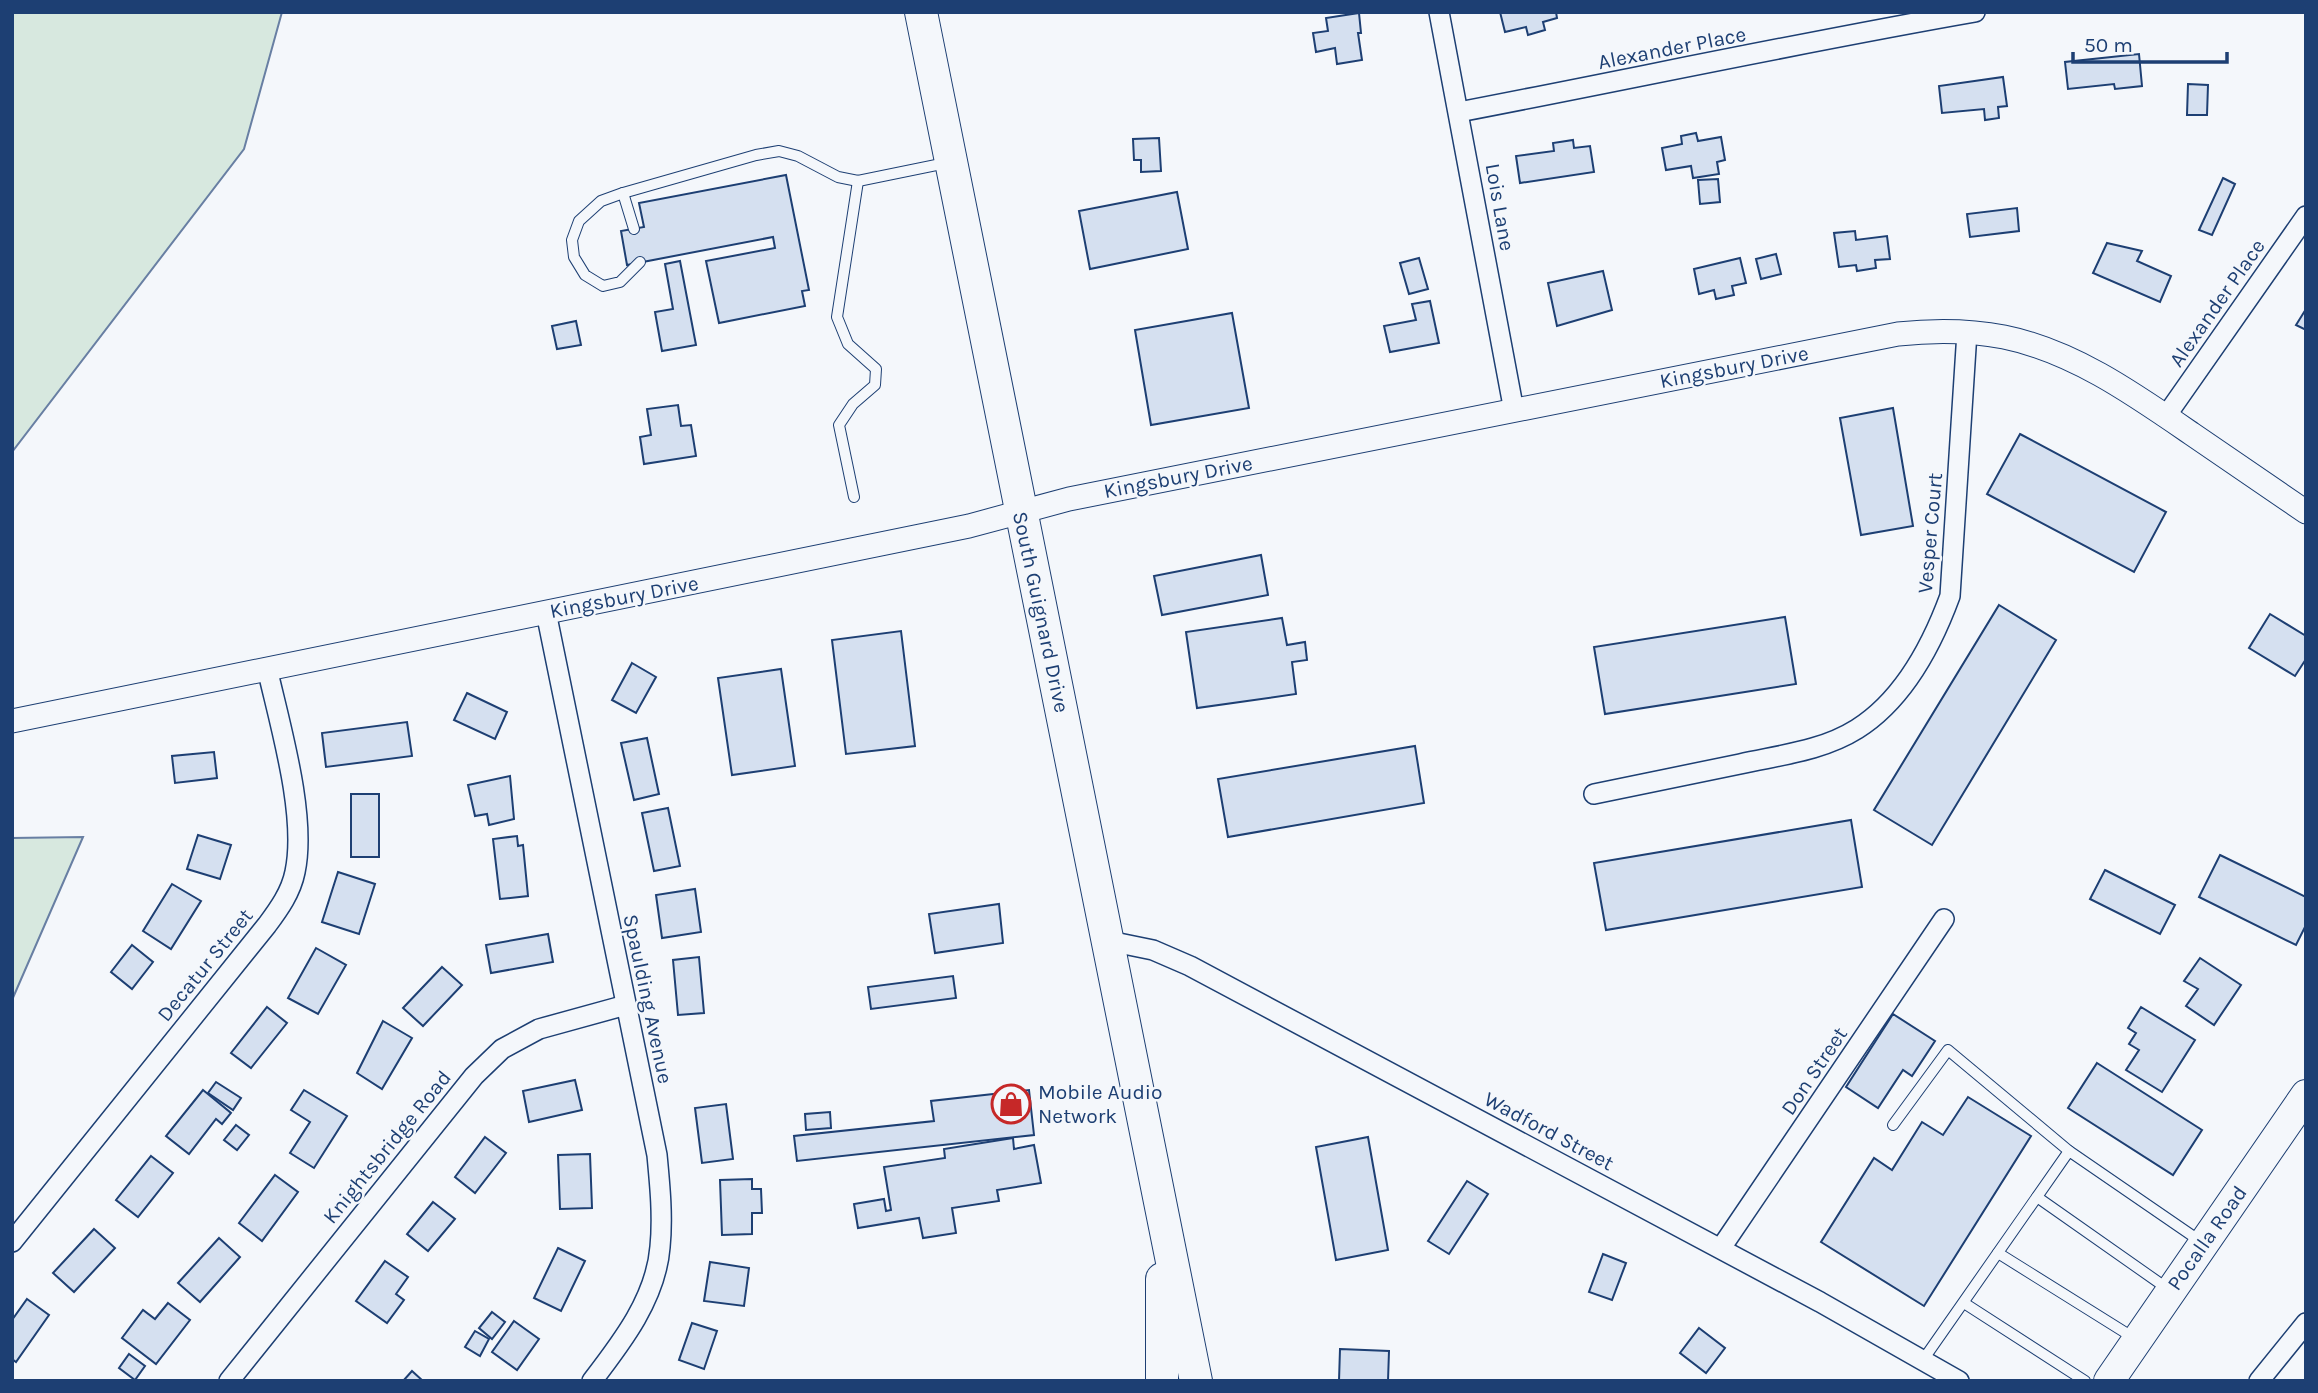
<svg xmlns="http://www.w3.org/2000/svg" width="2318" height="1393" viewBox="0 0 2318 1393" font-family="Karla,sans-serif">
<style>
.green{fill:#d7e8df;stroke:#687fa3;stroke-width:2}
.building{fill:#d5e0f0;stroke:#1d3f73;stroke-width:2}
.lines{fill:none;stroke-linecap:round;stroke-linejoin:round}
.service-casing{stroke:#1d3f73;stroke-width:12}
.minor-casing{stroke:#1d3f73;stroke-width:22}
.tertiary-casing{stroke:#1d3f73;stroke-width:25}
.primary-casing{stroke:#1d3f73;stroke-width:32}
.trunk-casing{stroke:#1d3f73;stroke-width:34}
.service{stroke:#f4f7fb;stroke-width:10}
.minor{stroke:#f4f7fb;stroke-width:19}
.tertiary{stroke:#f4f7fb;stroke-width:23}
.primary{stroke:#f4f7fb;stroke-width:30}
.trunk{stroke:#f4f7fb;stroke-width:32}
.labels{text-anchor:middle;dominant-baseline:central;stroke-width:5;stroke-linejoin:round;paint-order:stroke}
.street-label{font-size:21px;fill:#1d3f73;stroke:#f4f7fb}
.poi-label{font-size:21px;fill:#1d3f73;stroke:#f4f7fb;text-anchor:start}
</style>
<rect width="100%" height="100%" fill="#f4f7fb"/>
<g class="green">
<path d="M12,12H282L244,149L12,452Z"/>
<path d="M83,837L12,1000V838Z"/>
</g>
<g class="building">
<path d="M1500,12H1556L1557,18L1543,22L1545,30L1528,35L1526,27L1505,32Z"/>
<path d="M1359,13L1361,33H1358L1362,60L1337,64L1335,48L1316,52L1313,33L1328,31L1326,18Z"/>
<path d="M2139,54L2142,86L2115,89L2114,84L2068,89L2065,62Z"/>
<path d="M2003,77L2007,106L1998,107L1999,118L1985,120L1984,109L1942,113L1939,86Z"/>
<path d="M2188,84L2208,85L2207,115H2187Z"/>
<path d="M1696,133L1698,141L1721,137L1725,160L1717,162L1719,174L1693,178L1691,166L1666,170L1662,148L1682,144L1681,136Z"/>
<path d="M1159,138L1161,171L1141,172V160H1134L1133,139Z"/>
<path d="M1573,140L1574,148L1590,146L1594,172L1520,183L1516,156L1554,151L1553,143Z"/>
<path d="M786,175L809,290L802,291L805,306L719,323L706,261L775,248L773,237L627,265L621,231L644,227L639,203Z"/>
<path d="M2223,178L2235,184L2212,235L2199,230Z"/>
<path d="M1718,179L1720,202L1700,204L1698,180Z"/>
<path d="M1177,192L1188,249L1090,269L1079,211Z"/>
<path d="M2017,208L2019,231L1970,237L1967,214Z"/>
<path d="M1855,231L1856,240L1887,236L1890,259L1875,260L1876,268L1857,271L1856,265L1839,267L1834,233Z"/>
<path d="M2107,243L2142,251L2137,261L2171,276L2160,302L2093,273Z"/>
<path d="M1776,254L1781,274L1761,279L1756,259Z"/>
<path d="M1419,258L1428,289L1409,294L1400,263Z"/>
<path d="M1740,258L1746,283L1732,286L1734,295L1716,299L1714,290L1699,294L1694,269Z"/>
<path d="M680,261L696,345L662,351L655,312L673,309L665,264Z"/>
<path d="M1603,271L1612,310L1557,326L1548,283Z"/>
<path d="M1430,301L1439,343L1390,352L1384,326L1416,320L1412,304Z"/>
<path d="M2306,309V330L2296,325Z"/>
<path d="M1232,313L1249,408L1151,425L1135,330Z"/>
<path d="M576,321L581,345L557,349L552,326Z"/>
<path d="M678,405L681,426L691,425L696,456L644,464L640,437L651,435L647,409Z"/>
<path d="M1893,408L1913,526L1861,535L1840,418Z"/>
<path d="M2020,434L2166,512L2134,572L1987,494Z"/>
<path d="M1261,555L1268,595L1162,615L1154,576Z"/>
<path d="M1999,605L2056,640L1932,845L1874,810Z"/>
<path d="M2270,614L2306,636V659L2295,676L2249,648Z"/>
<path d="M1785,617L1796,684L1605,714L1594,647Z"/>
<path d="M1282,618L1287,645L1305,642L1307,660L1292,662L1296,694L1197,708L1186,632Z"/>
<path d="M901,631L915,746L846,754L832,640Z"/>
<path d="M632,663L656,677L636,713L612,700Z"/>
<path d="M781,669L795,766L732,775L718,678Z"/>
<path d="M467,693L507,712L495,739L454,720Z"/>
<path d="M407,722L412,756L326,767L322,733Z"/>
<path d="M647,738L659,794L634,800L621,743Z"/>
<path d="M1415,746L1424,803L1228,837L1218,779Z"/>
<path d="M214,752L217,778L175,783L172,756Z"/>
<path d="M510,776L514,819L489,825L487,814L475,816L468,785Z"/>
<rect x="351" y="794" width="28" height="63"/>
<path d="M668,808L680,866L654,871L642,813Z"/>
<path d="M1851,820L1862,887L1606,930L1594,863Z"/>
<path d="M198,835L231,845L220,879L187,869Z"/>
<path d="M517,836L518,846L523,845L528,896L500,899L493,839Z"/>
<path d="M2220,855L2306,897V925L2296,945L2199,897Z"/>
<path d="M2105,870L2175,905L2160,934L2090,899Z"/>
<path d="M338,872L375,884L359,934L322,922Z"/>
<path d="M172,884L201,901L171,949L143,931Z"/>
<path d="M695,889L701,932L662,938L656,895Z"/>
<path d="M999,904L1003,943L935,953L929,914Z"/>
<path d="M548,934L553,962L491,973L486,945Z"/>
<path d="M132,945L153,962L132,989L111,972Z"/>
<path d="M316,948L346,965L318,1014L288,998Z"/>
<path d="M699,957L704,1013L678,1015L673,960Z"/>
<path d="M2200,958L2241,985L2214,1025L2186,1006L2198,989L2184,981Z"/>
<path d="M442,967L462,985L423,1026L403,1008Z"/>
<path d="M953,976L956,998L871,1009L868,987Z"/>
<path d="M267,1007L287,1023L251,1068L231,1053Z"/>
<path d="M2141,1007L2195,1040L2162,1092L2126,1070L2139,1050L2129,1044L2136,1033L2128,1028Z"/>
<path d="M1893,1014L1935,1041L1912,1076L1903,1070L1878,1108L1846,1087Z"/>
<path d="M383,1021L412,1038L382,1089L357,1073Z"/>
<path d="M2097,1063L2202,1130L2173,1175L2068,1108Z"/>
<path d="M575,1080L582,1110L529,1122L523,1091Z"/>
<path d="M216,1082L241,1098L233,1110L208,1093Z"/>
<path d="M203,1090L231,1113L222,1124L216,1119L189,1154L166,1136Z"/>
<path d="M304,1090L347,1116L314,1168L290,1153L310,1122L291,1110Z"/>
<path d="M1029,1090L1034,1135L797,1161L794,1136L934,1121L931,1101Z"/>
<path d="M1968,1097L2031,1136L1924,1306L1821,1242L1874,1158L1892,1170L1922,1122L1943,1135Z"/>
<path d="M726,1104L733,1159L702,1163L695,1108Z"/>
<path d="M830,1112L831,1128L806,1130L805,1114Z"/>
<path d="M236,1125L249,1135L237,1150L224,1140Z"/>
<path d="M485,1137L506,1153L475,1193L455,1177Z"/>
<path d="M1368,1137L1388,1250L1336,1260L1316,1147Z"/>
<path d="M1013,1138L1014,1149L1034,1145L1041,1183L997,1190L999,1201L952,1208L956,1233L923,1238L919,1218L858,1228L854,1204L884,1199L886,1211L891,1210L884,1167L945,1158L944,1149Z"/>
<path d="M590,1154L592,1208L560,1209L558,1155Z"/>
<path d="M151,1156L173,1173L138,1217L116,1200Z"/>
<path d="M275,1175L298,1192L262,1241L239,1223Z"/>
<path d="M752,1179V1189H761L762,1213H752V1234L722,1235L720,1180Z"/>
<path d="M1467,1181L1488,1194L1449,1254L1428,1241Z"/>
<path d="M433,1202L455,1219L428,1251L407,1234Z"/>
<path d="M94,1229L115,1248L74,1292L53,1273Z"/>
<path d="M219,1238L240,1257L200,1302L178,1283Z"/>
<path d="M558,1248L585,1261L561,1311L534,1298Z"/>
<path d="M1603,1254L1626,1263L1612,1300L1589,1292Z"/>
<path d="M385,1261L408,1277L396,1294L404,1300L387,1323L356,1301Z"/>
<path d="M710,1262L749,1268L744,1306L704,1301Z"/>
<path d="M27,1299L49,1315L16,1362L12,1359V1320Z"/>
<path d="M168,1303L190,1320L156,1364L122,1338L143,1310L155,1319Z"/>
<path d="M492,1312L505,1322L492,1339L479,1328Z"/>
<path d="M514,1321L539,1339L517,1370L492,1352Z"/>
<path d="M692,1323L717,1331L704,1369L679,1360Z"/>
<path d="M1699,1328L1725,1348L1706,1373L1680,1353Z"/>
<path d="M475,1331L489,1339L480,1356L465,1347Z"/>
<path d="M1340,1349L1389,1351L1388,1381H1339Z"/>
<path d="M129,1354L145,1366L135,1380L119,1368Z"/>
<path d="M412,1371L423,1381H403Z"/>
</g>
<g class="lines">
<defs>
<g id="service">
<path d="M623,193L634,229"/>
<path d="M640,262L620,282L603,286L585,275L574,257L572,240L579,221L601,201L623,193L756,155L779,151L798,156L838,177L858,181L946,163"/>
<path d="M854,497L839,425L853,404L875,385L876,369L848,344L837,317L858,181"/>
<path d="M1893,1125L1948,1050L2069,1151"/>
<path d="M2037,1197L2168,1289"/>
<path d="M1998,1253L2134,1338"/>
<path d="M1964,1303L2085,1381"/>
<path d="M1923,1360L2069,1151L2200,1241"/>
</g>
<g id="minor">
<path d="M1439,12L1514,411"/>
<path d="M1459,112C1631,79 1803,42 1975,12"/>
<path d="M2166,416L2306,216"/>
<path d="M546,612L657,1155C660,1186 663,1217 660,1247C656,1298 622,1342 592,1381"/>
<path d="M1594,794C1643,784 1691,774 1740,764C1780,755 1822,751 1857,729C1903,700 1932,645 1950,596L1967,332"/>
<path d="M1109,941L1153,950L1190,966L1820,1302L1959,1381"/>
<path d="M12,1242L267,925C279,909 291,892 295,872C307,816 280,725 267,668"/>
<path d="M1721,1248L1944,919"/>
<path d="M229,1381L474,1076L502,1049L539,1029L626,1005"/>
<path d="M2259,1381L2306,1323"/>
</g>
<path id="tertiary" d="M12,721L969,526L1069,499L1898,334C1934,330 1968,330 2004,337C2073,351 2134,394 2192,434C2230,460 2268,486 2306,512"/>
<path id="primary" d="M2109,1381L2306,1095"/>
<g id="trunk">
<path d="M921,12L1196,1381"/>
<path d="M1162,1279V1381"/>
</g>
</defs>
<use href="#service" class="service-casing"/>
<use href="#minor" class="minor-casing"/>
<use href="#tertiary" class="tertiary-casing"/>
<use href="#primary" class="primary-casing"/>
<use href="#trunk" class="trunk-casing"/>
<use href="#service" class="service"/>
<use href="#minor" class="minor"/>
<use href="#tertiary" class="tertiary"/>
<use href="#primary" class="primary"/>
<use href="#trunk" class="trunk"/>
</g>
<defs>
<symbol id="shop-ring" viewBox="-11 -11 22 22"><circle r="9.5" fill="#f4f7fb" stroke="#c62828" stroke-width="1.5"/><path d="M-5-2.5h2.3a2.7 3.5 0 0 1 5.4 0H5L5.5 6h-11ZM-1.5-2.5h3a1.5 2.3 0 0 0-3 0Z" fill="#c62828"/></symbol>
</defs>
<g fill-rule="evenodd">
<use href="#shop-ring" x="989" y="1082" width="44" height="44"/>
</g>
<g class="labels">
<g class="street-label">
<text transform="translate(1672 48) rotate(-11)">Alexander Place</text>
<text transform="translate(1500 207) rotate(80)">Lois Lane</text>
<text transform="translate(2217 303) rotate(-55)">Alexander Place</text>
<text transform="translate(1734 367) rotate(-11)">Kingsbury Drive</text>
<text transform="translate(1178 477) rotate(-11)">Kingsbury Drive</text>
<text transform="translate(1930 533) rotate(-85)">Vesper Court</text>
<text transform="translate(624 597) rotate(-11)">Kingsbury Drive</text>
<text transform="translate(1041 612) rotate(78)">South Guignard Drive</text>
<text transform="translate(205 965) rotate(-51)">Decatur Street</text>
<text transform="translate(648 999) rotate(78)">Spaulding Avenue</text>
<text transform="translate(1814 1071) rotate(-56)">Don Street</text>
<text transform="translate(1549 1131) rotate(28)">Wadford Street</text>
<text transform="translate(387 1147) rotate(-51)">Knightsbridge Road</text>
<text transform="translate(2207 1238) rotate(-55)">Pocalla Road</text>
</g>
<g class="poi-label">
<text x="1038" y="1092">Mobile Audio<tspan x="1038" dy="24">Network</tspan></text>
</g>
</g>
<rect width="2318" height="1393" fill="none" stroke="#1d3f73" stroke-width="28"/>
<path d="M2073 52v10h154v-10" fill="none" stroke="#1d3f73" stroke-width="3.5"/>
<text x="2084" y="52" font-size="21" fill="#1d3f73" stroke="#f4f7fb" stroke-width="5" paint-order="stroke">50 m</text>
</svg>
